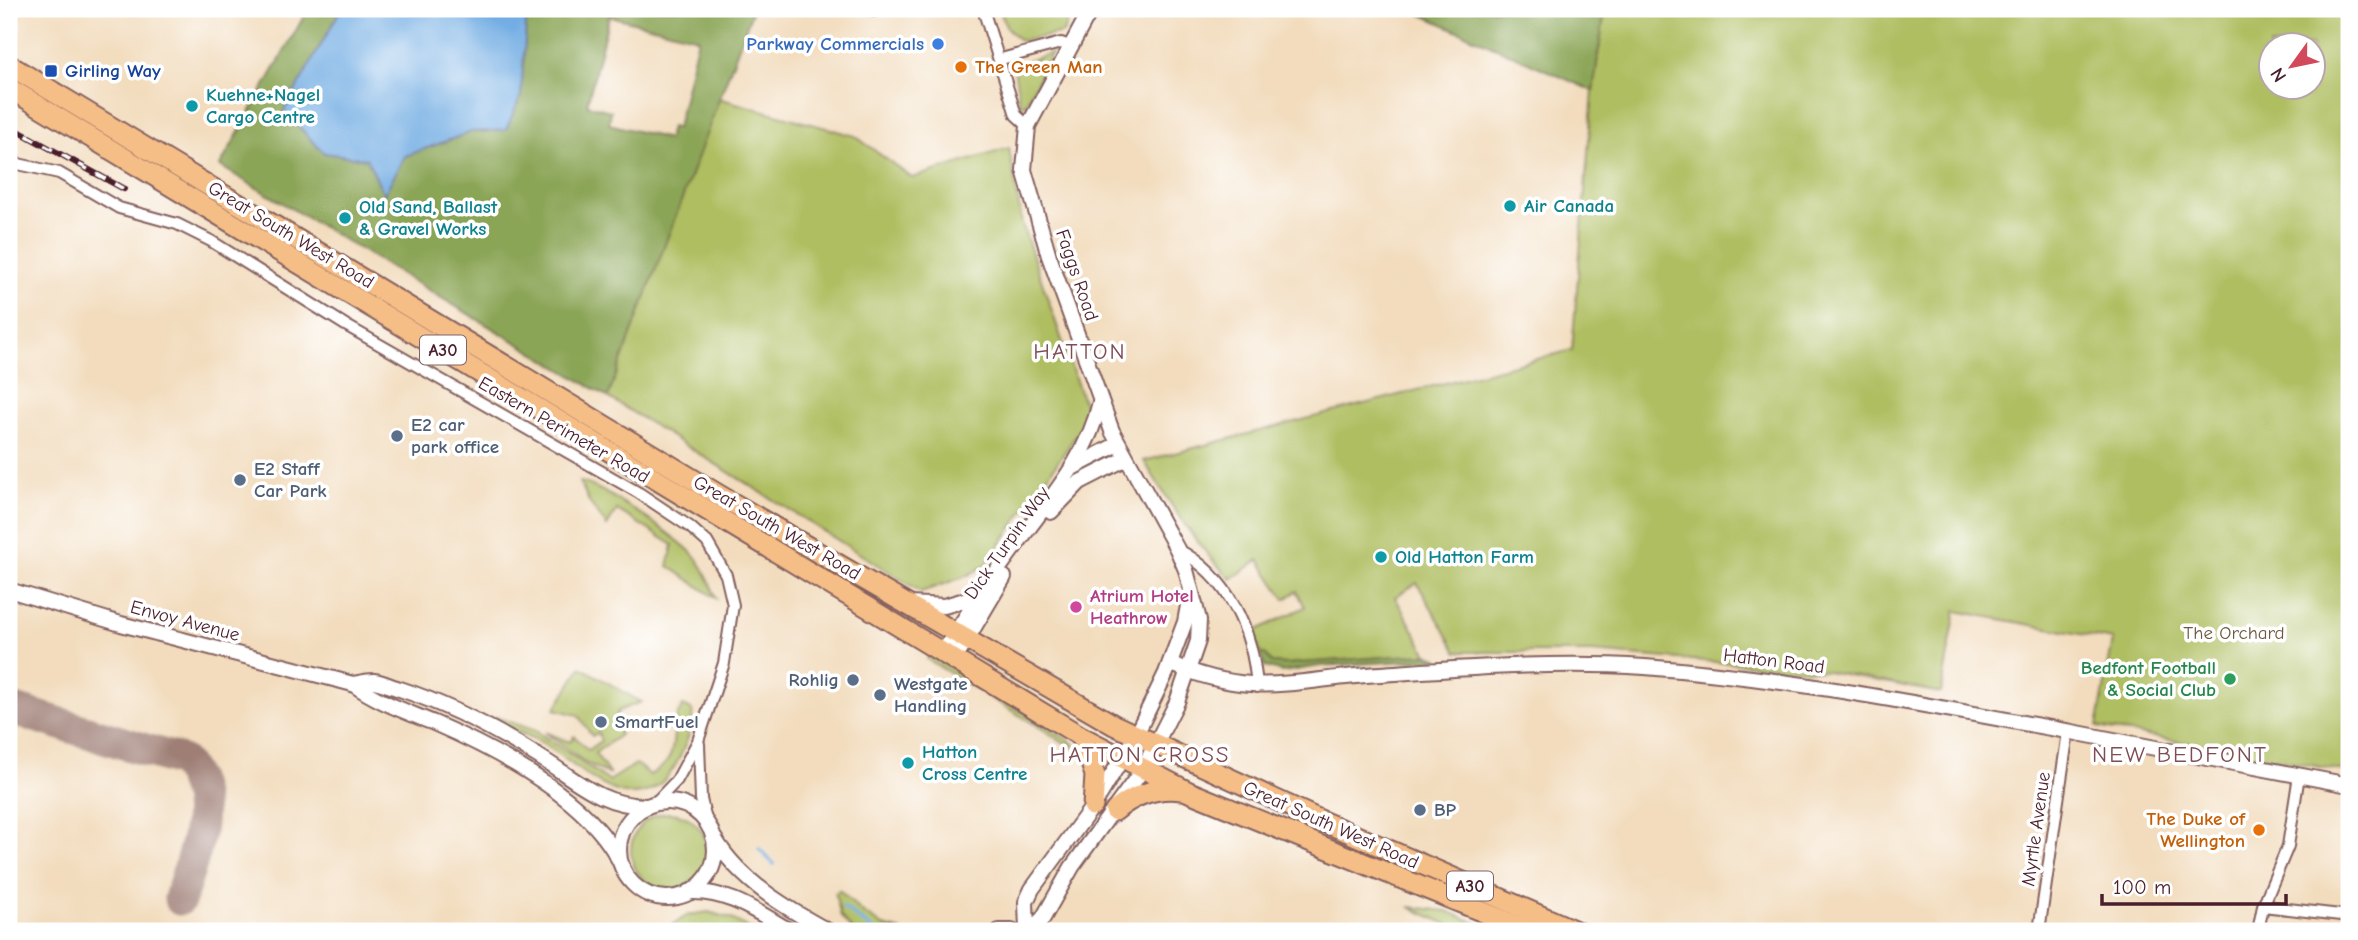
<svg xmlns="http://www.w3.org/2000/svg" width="2358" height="940" viewBox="0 0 2358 940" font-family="'Comic Neue',sans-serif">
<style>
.green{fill:#afbe61;stroke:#7c6e46;stroke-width:2;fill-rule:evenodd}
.forest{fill:#8ba557;stroke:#6a6241;stroke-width:2;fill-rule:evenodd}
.water{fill:#73ade3;stroke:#5e6687;stroke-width:2}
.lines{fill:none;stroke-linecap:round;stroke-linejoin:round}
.stream{stroke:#73ade3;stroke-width:3.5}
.taxiway{stroke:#9e7e74;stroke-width:33}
.minor-casing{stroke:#85615e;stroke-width:14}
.tertiary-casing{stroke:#85615e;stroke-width:18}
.trunk-casing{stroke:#85615e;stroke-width:23}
.minor{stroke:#fff;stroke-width:10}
.tertiary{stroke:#fff;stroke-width:14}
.trunk{stroke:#f6be87;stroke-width:19}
.rail-casing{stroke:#4a1f2b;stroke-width:6}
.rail{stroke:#fff;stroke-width:3.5;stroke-dasharray:10;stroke-linecap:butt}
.shop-dot{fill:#3f7fe0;stroke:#fff;stroke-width:2.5}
.food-dot{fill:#e8710a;stroke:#fff;stroke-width:2.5}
.transit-dot{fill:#1a4fb4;stroke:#fff;stroke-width:2.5}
.culture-dot{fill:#0f9aa8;stroke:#fff;stroke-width:2.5}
.service-dot{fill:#5c6f8a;stroke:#fff;stroke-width:2.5}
.hotel-dot{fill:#d1479c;stroke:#fff;stroke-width:2.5}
.leisure-dot{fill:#2e9e5b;stroke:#fff;stroke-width:2.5}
.labels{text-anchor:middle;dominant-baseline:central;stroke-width:7;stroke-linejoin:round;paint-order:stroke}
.shield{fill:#fff;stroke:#80626b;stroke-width:2}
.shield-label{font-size:18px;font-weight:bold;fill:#4a1f2b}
.shop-label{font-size:19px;font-weight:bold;fill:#366cbe;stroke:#fff;text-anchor:end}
.food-label{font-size:19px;font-weight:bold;fill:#c56008;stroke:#fff;text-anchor:start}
.transit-label{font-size:19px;font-weight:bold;fill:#164399;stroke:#fff;text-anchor:start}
.culture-label{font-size:19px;font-weight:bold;fill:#0d838f;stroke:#fff;text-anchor:start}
.street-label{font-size:19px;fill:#4a1f2b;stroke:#fff}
.service-label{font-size:19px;font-weight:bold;fill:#4e5e75;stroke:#fff;text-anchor:start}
.hotel-label{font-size:19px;font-weight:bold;fill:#b23c85;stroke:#fff;text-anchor:start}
.park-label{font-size:19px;fill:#6d573e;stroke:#fff}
.leisure-label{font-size:19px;font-weight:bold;fill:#27864d;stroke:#fff;text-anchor:end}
.quarter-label{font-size:23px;letter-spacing:2px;fill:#7e4d54;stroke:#fff}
</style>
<rect width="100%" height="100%" fill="#fff"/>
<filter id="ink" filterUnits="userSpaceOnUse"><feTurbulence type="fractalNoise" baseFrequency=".0143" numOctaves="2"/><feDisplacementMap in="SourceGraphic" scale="14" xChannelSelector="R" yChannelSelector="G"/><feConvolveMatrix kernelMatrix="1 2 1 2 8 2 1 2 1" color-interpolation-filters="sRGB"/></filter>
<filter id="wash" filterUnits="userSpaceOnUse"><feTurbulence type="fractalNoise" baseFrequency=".00686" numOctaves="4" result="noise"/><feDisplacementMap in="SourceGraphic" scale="28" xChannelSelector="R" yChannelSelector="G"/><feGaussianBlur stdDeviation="1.57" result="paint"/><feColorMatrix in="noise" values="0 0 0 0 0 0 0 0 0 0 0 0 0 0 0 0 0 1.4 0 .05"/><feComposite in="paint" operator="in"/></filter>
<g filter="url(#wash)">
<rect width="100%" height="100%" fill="#f2dcbd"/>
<g class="green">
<path d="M999,9H1023L1068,21L1063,33L1020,41L1007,28Z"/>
<path d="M1605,9H2349V772L2097,727L2113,640L1956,611L1941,693L1827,671L1592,652H1457L1417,583L1395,597L1427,654L1286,664L1272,663L1265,654H1260L1255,631L1305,607L1297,591L1285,599L1259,560L1231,579C1194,544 1170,503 1144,461L1572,350L1593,91ZM2270,46H2312V88H2270Z"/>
<path d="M1052,53L1025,105L1020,103L1014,69L1016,65Z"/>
<path d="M718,98L855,136L912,178L1009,148L1022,224L1086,410L1085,423L985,566L964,577L921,592L608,397Z"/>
<path d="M580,482C601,485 684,541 697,559C706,571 711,584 716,598L668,566L673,545L617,510L607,526L589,502Z"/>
<path d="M929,655L1067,739L1075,745L1073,748L927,659Z"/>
<path d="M581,667L641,702L618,711L615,721L620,735L595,753L610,775L583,761L545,732L570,742L574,736L588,750L601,741L598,733L592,736L578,715L555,709Z"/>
<path d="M683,706L692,710C695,726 683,752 675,766C634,832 579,764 539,741C525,734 508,728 494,723L496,717L536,731L609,781L636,764L650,775C687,756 664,730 683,706Z"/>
<circle cx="669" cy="851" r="38"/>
<path d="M839,890L862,912L883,926L902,931H853L841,917L835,894Z"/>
<path d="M1409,907L1447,911L1495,931H1462Z"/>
<path d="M708,912L730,918L754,931H663L688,915Z"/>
</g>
<g class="forest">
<path d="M308,9H341L284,111L324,153L367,159L405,156L471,132H486L521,96L527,9H753L608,397L220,166ZM609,16L698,38L677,128L671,127L668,139L609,124L611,111L587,105Z"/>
<path d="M1409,9H1605L1593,91Z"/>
<path d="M1260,654H1265L1272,663L1286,664L1427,654L1440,659L1320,666L1283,672L1265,667Z"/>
</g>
<path class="water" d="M341,9H527L521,96L506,130L471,132L405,156L384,194L367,159L324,153L284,111Z"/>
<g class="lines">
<g class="stream">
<path d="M759,849L774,864"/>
<path d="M843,907L875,931"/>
</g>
<path class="taxiway" d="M9,708L182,761C218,803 193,853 180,899"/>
</g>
</g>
<g filter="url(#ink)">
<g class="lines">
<defs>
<g id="minor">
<path d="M869,9L874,11"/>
<path d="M983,9L1016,115L1028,126"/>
<path d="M1001,59L1061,43L1070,46"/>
<path d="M9,162L59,173L119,208L177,224L211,241L347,326L639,493L690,527L707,542L726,575L733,605L724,663L698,741L677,780L655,803"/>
<path d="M1177,549C1229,576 1253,631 1257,687"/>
<path d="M699,744L701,799L707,824"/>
<path d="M2263,906L2349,916"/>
<path d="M2039,931L2068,732"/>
<path d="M2258,931L2263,906L2288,846L2299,775"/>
</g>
<g id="tertiary">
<path d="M1074,467L1118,444"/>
<path d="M1051,512L1080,482L1125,459"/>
<path d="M9,590L121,624L353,684C359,683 367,681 374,681C382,682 392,687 400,689C449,705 497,730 541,758C578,781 600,805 646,806"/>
<path d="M910,604L944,606L979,596"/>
<path d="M942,654C967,614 993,575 1022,537C1053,495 1088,455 1100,402"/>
<path d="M954,661L1004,577"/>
<path d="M1170,663C1254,700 1296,679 1381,674C1470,668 1557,661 1645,667C1790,678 1930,706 2072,732C2164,750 2257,767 2349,785"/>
<path d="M353,684C378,702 405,711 434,723C498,751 592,800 622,866"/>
<circle cx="667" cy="850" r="48"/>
<path d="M715,839C740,881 786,908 828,931"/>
<path d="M689,892C728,890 757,912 790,931"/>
<path d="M999,931H1012"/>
<path d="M1027,931L1026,902L1032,889L1093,806L1135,737L1166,673L1185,622L1190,595"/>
<path d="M1030,931L1043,918L1072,867L1143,769L1177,702L1198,641L1199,620L1186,570L1177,549L1112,431L1049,256L1024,170L1028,126L1091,9"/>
</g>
<g id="trunk">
<path d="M9,65L719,495L1114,725L1322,821L1576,931"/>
<path d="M9,88L1082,737L1189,792L1530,931"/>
<path d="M1082,737L1095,775L1093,806"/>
<path d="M1115,811C1134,795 1157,787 1181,790"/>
</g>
</defs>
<use href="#minor" class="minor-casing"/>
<use href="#tertiary" class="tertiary-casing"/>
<use href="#trunk" class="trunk-casing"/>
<use href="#minor" class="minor"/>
<use href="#tertiary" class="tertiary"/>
<use href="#trunk" class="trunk"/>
<defs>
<path id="rail" d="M9,126L124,189"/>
</defs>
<use href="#rail" class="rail-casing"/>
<use href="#rail" class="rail"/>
</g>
</g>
<circle class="shop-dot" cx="938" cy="44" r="7"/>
<g class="food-dot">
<circle cx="961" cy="67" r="7"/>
<circle cx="2259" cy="830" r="7"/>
</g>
<rect class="transit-dot" x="44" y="64" width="14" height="14" rx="3.5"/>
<g class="culture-dot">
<circle cx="192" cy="106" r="7"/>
<circle cx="1510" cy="206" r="7"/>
<circle cx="345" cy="218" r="7"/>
<circle cx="1381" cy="557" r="7"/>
<circle cx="908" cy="763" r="7"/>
</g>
<g class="service-dot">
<circle cx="397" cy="436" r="7"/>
<circle cx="240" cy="480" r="7"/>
<circle cx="853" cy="680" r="7"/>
<circle cx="880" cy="695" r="7"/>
<circle cx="601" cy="722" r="7"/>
<circle cx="1420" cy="810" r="7"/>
</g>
<circle class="hotel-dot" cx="1076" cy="607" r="7"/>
<circle class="leisure-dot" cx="2230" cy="679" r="7"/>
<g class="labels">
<g class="shield">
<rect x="420" y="335.5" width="46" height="29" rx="5"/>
<rect x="1447" y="871.5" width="46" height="29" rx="5"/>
</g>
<g class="shield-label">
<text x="443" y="350">A30</text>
<text x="1470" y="886">A30</text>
</g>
<g class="shop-label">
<text x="924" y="44">Parkway Commercials</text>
</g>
<g class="food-label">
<text x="975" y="67">The Green Man</text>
<text x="2245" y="819" text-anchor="end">The Duke of<tspan x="2245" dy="22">Wellington</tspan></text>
</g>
<g class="transit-label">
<text x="65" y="71">Girling Way</text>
</g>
<g class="culture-label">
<text x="206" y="95">Kuehne+Nagel<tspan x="206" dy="22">Cargo Centre</tspan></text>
<text x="1524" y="206">Air Canada</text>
<text x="359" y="207">Old Sand, Ballast<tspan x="359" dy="22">&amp; Gravel Works</tspan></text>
<text x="1395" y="557">Old Hatton Farm</text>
<text x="922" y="752">Hatton<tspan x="922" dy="22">Cross Centre</tspan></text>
</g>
<g class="street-label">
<text transform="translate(291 235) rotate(31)">Great South West Road</text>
<text transform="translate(1077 275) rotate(71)">Faggs Road</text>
<text transform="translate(564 430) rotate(30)">Eastern Perimeter Road</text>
<text transform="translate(777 528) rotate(30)">Great South West Road</text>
<text transform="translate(1007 543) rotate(-55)">Dick Turpin Way</text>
<text transform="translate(185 621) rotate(15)">Envoy Avenue</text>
<text transform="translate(1774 661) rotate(7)">Hatton Road</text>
<text transform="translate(1331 825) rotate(24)">Great South West Road</text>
<text transform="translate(2036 829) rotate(-82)">Myrtle Avenue</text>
</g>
<g class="service-label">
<text x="411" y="425">E2 car<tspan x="411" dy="22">park office</tspan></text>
<text x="254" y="469">E2 Staff<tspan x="254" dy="22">Car Park</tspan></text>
<text x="839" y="680" text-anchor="end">Rohlig</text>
<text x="894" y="684">Westgate<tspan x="894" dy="22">Handling</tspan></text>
<text x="615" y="722">SmartFuel</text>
<text x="1434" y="810">BP</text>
</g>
<g class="hotel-label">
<text x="1090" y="596">Atrium Hotel<tspan x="1090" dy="22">Heathrow</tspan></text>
</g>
<g class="park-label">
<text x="2234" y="633">The Orchard</text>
</g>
<g class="leisure-label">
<text x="2216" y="668">Bedfont Football<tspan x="2216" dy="22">&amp; Social Club</tspan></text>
</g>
<g class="quarter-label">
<text x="1080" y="351">HATTON</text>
<text x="1140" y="754">HATTON CROSS</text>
<text x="2180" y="754">NEW BEDFONT</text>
</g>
</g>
<rect width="2358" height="940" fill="none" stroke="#fff" stroke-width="35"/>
<g transform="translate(2292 66) rotate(237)"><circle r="33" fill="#ffffff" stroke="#b7a5aa" stroke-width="2"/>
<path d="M0-5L12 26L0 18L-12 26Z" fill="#d1495b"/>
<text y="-10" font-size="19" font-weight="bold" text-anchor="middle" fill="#4a1f2b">N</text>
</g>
<path d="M2102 894v10h184v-10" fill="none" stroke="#4a1f2b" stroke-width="3.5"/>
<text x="2113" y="894" font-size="21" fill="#4a1f2b" stroke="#ffffff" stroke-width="5" paint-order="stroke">100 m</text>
</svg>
